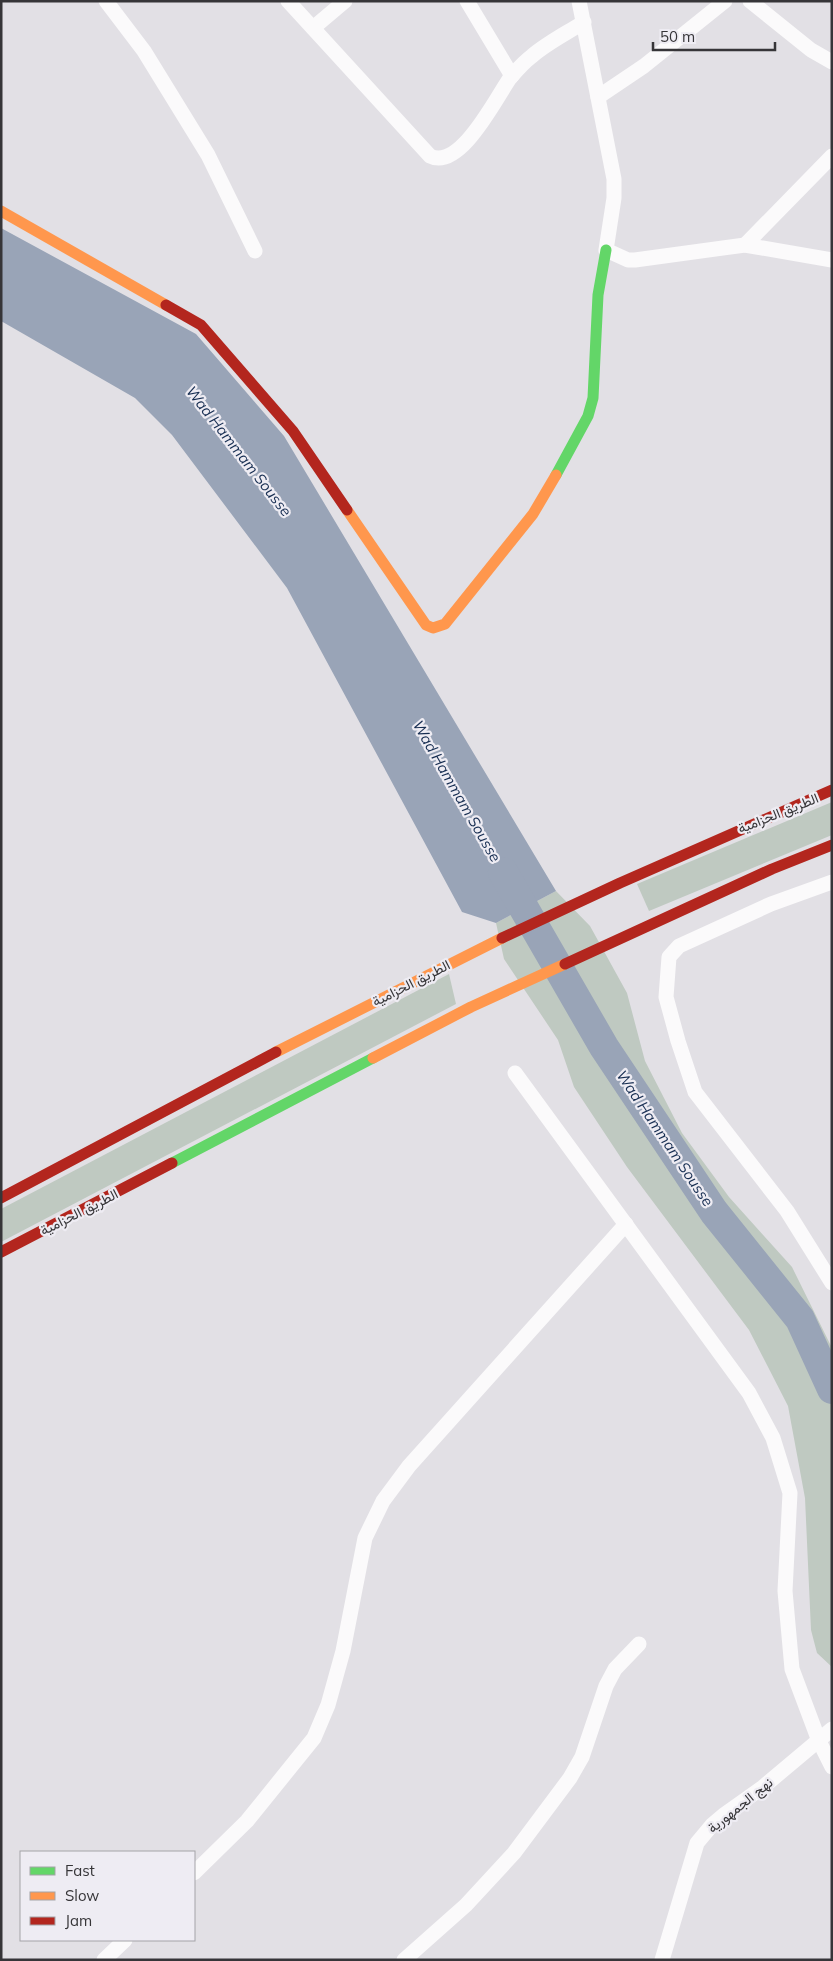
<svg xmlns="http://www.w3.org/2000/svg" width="833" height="1961" viewBox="0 0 833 1961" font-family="Mulish,Vazirmatn,sans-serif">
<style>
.green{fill:#bfc9c1}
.water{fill:#99a4b7}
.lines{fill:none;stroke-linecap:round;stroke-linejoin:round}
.river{stroke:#99a4b7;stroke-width:30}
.street{stroke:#fbfafb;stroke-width:15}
.fast{stroke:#63d668;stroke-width:11}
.slow{stroke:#ff974d;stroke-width:11}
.jam{stroke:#b3261e;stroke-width:11}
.labels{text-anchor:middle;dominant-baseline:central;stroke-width:4.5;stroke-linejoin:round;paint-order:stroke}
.street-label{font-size:14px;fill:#363538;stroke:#eeecf3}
.water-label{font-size:15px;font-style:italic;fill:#162d51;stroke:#eeecf3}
</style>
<rect width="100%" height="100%" fill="#e2e0e5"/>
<g class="green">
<path d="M832,802V835L649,911L637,884Z"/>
<path d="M556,891L590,926L627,993L645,1061L682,1133L729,1197L792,1267L832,1348V1667L817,1653L811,1630L805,1498L788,1406L749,1330L627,1167L574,1087L558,1040L504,959L496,923Z"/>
<path d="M449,974L456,1004L1,1242V1209Z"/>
</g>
<path class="water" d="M1,228L196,334L284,436L556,891L496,923L462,912L287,588L172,435L135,398L1,321Z"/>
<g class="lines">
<path class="river" d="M503,872L604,1047L714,1212L800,1319L832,1389"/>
<g class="street">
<path d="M106,1L144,51L208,155L255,251"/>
<path d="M288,1L430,156C460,171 496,98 510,78C516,71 524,62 532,56C547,43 567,33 584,22"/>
<path d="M467,1L512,76"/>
<path d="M579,1L614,179V198L606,250L628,260H635L745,245L832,260"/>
<path d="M750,1L811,50L832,62"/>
<path d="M313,28L345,1"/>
<path d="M598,97L644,66L725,1"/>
<path d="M745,245L832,156"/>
<path d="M832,882L771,904L679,946L669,957L666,997L678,1041L695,1092L787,1211L832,1283"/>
<path d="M515,1073L749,1393L773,1438L790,1493L785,1591L792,1669L819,1741L832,1767"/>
<path d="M194,1873L247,1821L314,1738L328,1705L343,1651L365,1538L383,1501L409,1466L626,1224"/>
<path d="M104,1960L125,1940"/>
<path d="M404,1960L466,1905L514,1853L570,1778L582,1757L606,1686L615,1669L639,1644"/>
<path d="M662,1960L697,1843L712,1825L725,1814L763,1787L832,1729"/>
</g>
<g class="fast">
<path d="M556,475L588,416L593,398L598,295L606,250"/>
<path d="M172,1163L373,1058"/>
</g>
<g class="slow">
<path d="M1,211L166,305"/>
<path d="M347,510L426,625L433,628L445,624L533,514L556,475"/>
<path d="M276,1052L502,938"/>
<path d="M373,1058L471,1007L565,964"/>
</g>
<g class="jam">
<path d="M166,305L201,325L293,431L347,510"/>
<path d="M502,938L620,883L832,790"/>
<path d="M565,964L772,869L832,845"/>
<path d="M1,1198L276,1052"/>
<path d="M1,1252L172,1163"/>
</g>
</g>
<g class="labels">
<g class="street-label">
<text transform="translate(778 813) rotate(-22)">الطريق الحزامية</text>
<text transform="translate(411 983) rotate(-27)">الطريق الحزامية</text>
<text transform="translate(79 1212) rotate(-27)">الطريق الحزامية</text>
<text transform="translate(740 1805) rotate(-39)">نهج الجمهورية</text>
</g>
<g class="water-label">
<text transform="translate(239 451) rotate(52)">Wad Hammam Sousse</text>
<text transform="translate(457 791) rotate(60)">Wad Hammam Sousse</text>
<text transform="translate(665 1138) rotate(56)">Wad Hammam Sousse</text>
</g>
</g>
<rect width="833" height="1961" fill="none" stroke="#363538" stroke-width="5"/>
<rect x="20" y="1851" width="175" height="90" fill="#eeecf3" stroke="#a4a3a8"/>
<rect x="30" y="1867" width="25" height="8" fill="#63d668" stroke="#a4a3a8"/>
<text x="65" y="1876" font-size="15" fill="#363538">Fast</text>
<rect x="30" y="1892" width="25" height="8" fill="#ff974d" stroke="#a4a3a8"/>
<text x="65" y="1901" font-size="15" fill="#363538">Slow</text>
<rect x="30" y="1917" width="25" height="8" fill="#b3261e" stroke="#a4a3a8"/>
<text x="65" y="1926" font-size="15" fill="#363538">Jam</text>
<path d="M653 42v8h122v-8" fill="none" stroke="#363538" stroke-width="2.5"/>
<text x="660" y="42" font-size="15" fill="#363538" stroke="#eeecf3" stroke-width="4" paint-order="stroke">50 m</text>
</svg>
